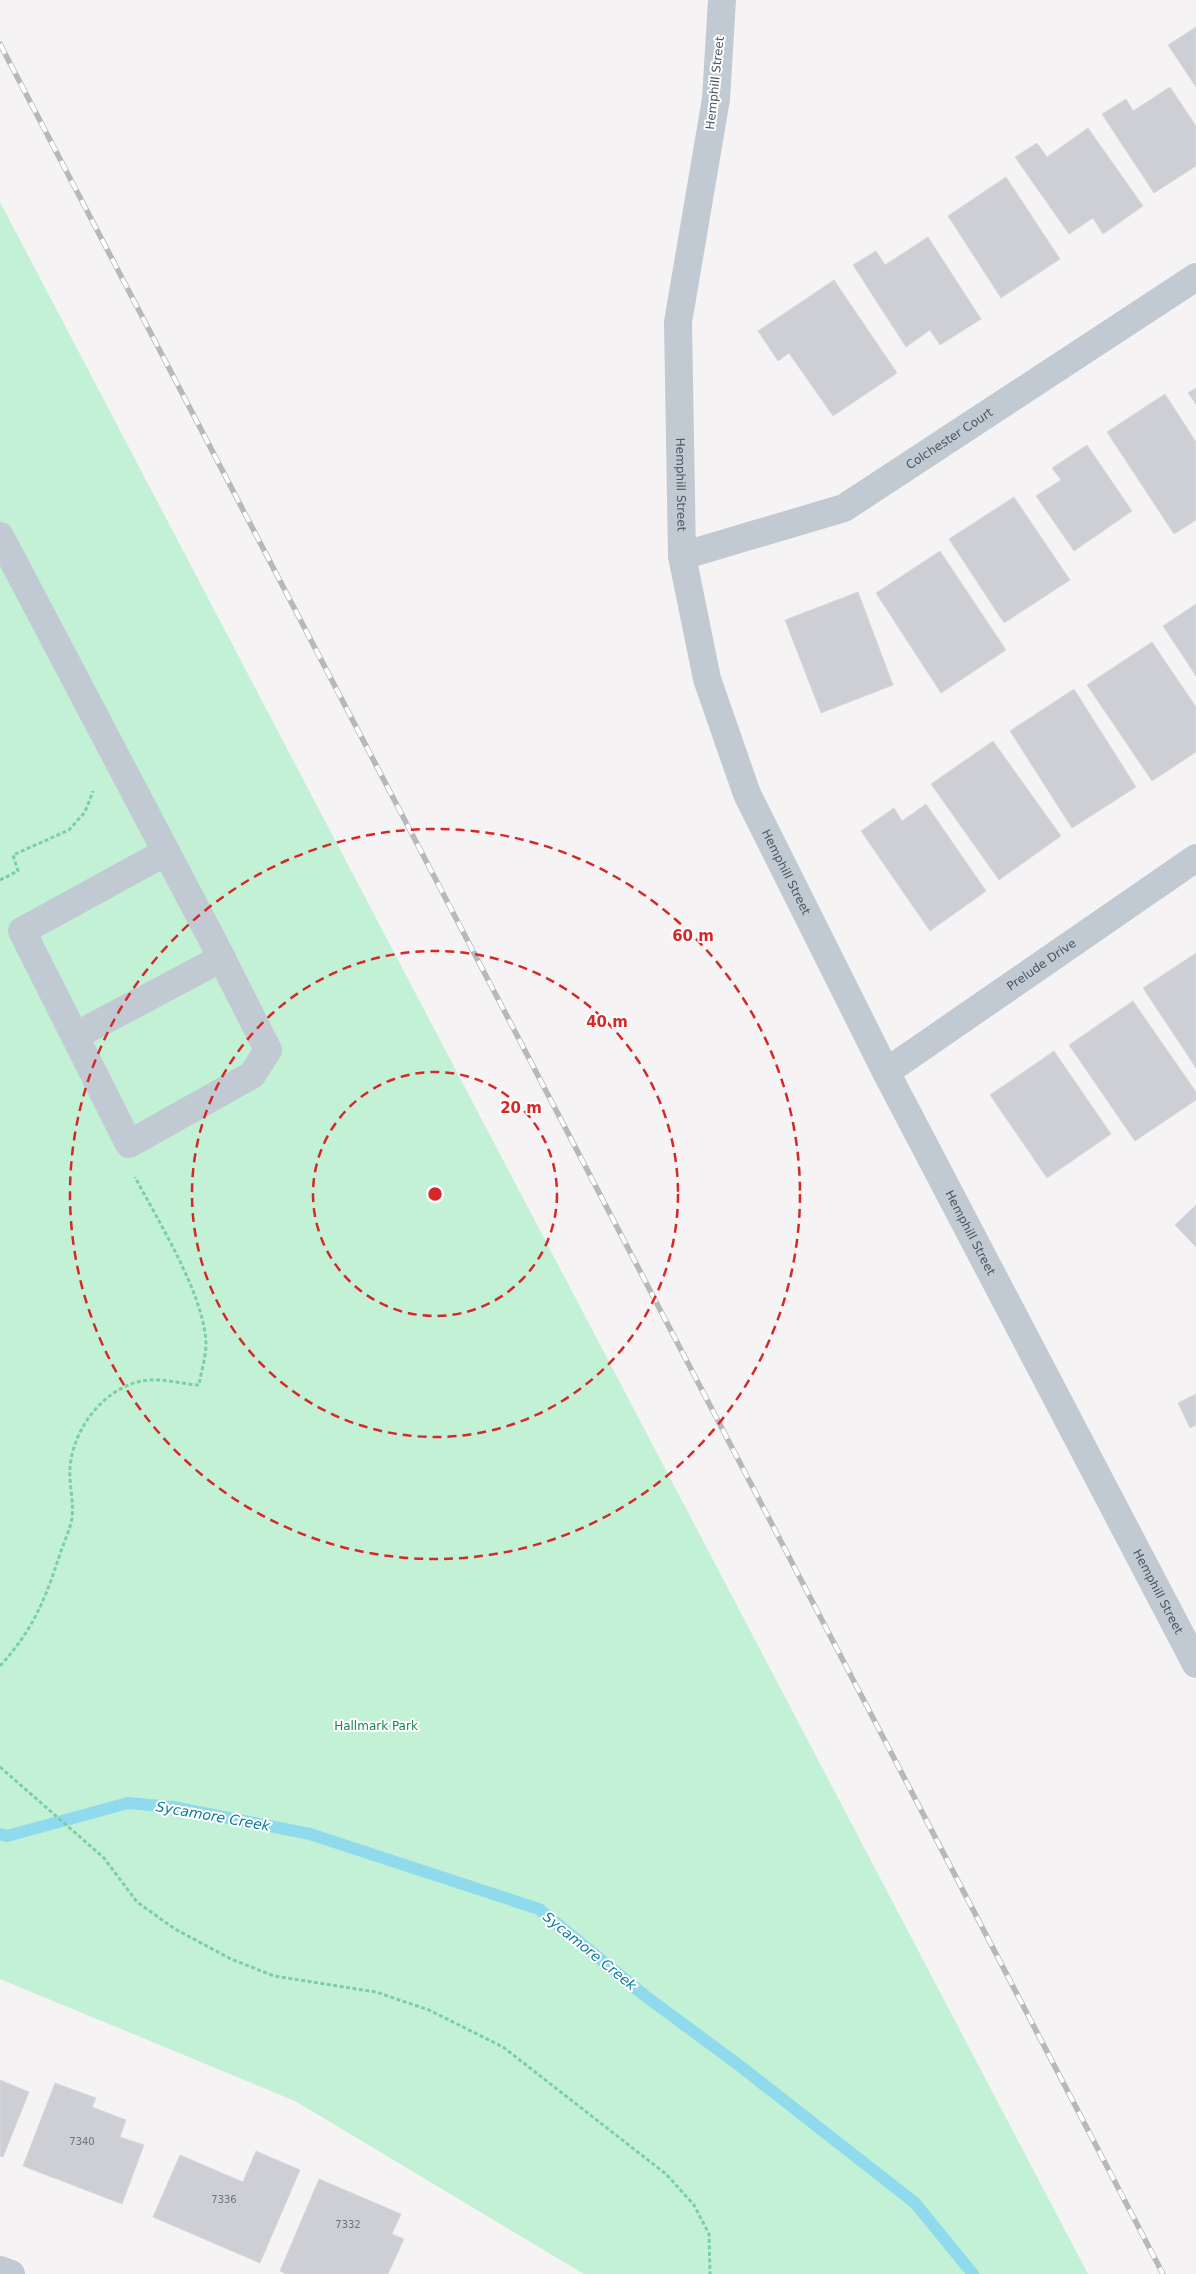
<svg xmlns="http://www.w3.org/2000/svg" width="1196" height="2274" viewBox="0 0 1196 2274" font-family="'DejaVu Sans',sans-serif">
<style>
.green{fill:#c3f1d5}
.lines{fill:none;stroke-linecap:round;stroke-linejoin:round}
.stream{stroke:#90daee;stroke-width:12}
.building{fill:#cdcfd5;stroke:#d7d9de}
.path{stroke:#7ad0a6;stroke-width:3;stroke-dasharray:4 2.5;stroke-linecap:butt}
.minor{stroke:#c1cad2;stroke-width:28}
.rail-casing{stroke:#b5b8bd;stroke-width:5.5}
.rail{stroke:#fff;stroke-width:4;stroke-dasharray:11;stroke-linecap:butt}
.ring{fill:none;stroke:#d62828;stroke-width:2.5;stroke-dasharray:9 6}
.labels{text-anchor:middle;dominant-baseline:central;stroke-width:4;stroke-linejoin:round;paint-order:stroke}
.number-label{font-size:10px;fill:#6b747e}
.street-label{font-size:12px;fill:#4a5661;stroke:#fff}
.park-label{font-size:12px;fill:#17864f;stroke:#fff}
.water-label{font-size:14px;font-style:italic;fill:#0c7c9b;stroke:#fff}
.centre{fill:#d62828;stroke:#fff;stroke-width:2.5}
.ring-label{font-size:15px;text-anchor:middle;font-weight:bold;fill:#d62828;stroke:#fff;stroke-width:4;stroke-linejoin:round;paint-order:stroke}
</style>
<rect width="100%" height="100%" fill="#f5f3f3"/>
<path class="green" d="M0,202L1088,2274H584L295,2101L0,1979Z"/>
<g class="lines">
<path class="stream" d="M0,1834L7,1836L128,1803L173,1807L310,1834L539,1909L644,1995L740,2066L915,2203L973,2274"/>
</g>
<g class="building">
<path d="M1196,27V87L1168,45Z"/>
<path d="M1170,87L1196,126V166L1154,193L1102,114L1126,99L1133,111Z"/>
<path d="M1088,128L1143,206L1103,234L1093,218L1069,234L1015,157L1037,143L1047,157Z"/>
<path d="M1006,177L1060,259L1001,298L948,216Z"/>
<path d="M928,237L981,319L940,345L930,330L906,347L853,265L876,251L885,265Z"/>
<path d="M834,280L897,373L833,416L789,353L778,361L758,331Z"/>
<path d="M1196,388V404L1188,393Z"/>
<path d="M1165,394L1196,442V520L1174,534L1107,432Z"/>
<path d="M1087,445L1132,511L1074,551L1036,496L1061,480L1052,468Z"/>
<path d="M1014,497L1070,580L1004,623L949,539Z"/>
<path d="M940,551L1006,650L941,693L876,593Z"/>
<path d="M858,592L893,685L821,713L785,620Z"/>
<path d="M1196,604V676L1163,626Z"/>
<path d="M1152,642L1196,707V752L1152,781L1087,685Z"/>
<path d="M1074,689L1136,787L1072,828L1010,731Z"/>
<path d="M993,741L1061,836L999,880L931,784Z"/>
<path d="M926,804L986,891L930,931L861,831L894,808L902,821Z"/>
<path d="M1196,953V1068L1143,988Z"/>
<path d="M1133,1001L1196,1092V1100L1135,1141L1069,1045Z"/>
<path d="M1054,1051L1111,1134L1047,1178L990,1095Z"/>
<path d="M1196,1205V1247L1175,1225Z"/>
<path d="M1196,1394V1425L1190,1428L1178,1403Z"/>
<path d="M0,2080L29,2092L3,2157L0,2156Z"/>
<path d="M55,2083L96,2098L92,2107L126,2120L120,2137L144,2145L122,2204L23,2166Z"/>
<path d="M256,2151L300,2170L260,2263L153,2217L180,2155L243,2182Z"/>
<path d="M319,2179L401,2214L392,2234L404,2239L388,2274H286L280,2271Z"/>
</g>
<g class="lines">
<g class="path">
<path d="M0,880L18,871L13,855L69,830L85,812L93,791"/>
<path d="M0,1666C33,1630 45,1600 60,1554C64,1542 70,1530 72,1518C74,1502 69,1485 70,1468C73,1427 107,1383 150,1380C165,1379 183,1384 199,1385C201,1372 206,1357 206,1343C204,1294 158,1221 135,1177"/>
<path d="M0,1767L104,1858L137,1902L175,1929L231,1959L274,1976L376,1992L429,2010L503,2047L666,2174L694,2205L709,2234L710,2274"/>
</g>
<g class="minor">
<path id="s1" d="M722,0L716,99L678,322L682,556L707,679L747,794L886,1072L1196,1664"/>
<path d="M0,536L213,941L268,1050L252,1075L129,1144L22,931L166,852"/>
<path id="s2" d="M682,556L844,508L1196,277"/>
<path d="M75,1036L222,958"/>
<path id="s3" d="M886,1072L1196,858"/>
<path d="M0,2270L11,2274"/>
</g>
<defs>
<path id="rail" d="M0,44L1163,2274"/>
</defs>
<use href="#rail" class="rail-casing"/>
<use href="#rail" class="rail"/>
</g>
<g class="ring">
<circle cx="435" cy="1194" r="122"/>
<circle cx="435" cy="1194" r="243"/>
<circle cx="435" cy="1194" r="365"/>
</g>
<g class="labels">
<g class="number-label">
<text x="82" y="2141">7340</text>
<text x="224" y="2199">7336</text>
<text x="348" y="2224">7332</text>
</g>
<g class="street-label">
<text transform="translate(715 83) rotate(-84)">Hemphill Street</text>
<text stroke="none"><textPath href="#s2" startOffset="295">Colchester Court</textPath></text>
<text stroke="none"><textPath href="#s1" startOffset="488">Hemphill Street</textPath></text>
<text stroke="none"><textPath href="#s1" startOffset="894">Hemphill Street</textPath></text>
<text stroke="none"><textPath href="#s3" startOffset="189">Prelude Drive</textPath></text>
<text stroke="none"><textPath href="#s1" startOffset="1299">Hemphill Street</textPath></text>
<text stroke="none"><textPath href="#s1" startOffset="1704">Hemphill Street</textPath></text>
</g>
<g class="park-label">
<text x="376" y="1726">Hallmark Park</text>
</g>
<g class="water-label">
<text transform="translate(213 1816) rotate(10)">Sycamore Creek</text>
<text transform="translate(590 1951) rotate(39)">Sycamore Creek</text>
</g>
</g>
<circle cx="435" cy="1194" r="8" class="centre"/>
<g class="ring-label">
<text x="693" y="941">60 m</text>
<text x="607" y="1027">40 m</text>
<text x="521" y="1113">20 m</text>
</g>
</svg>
